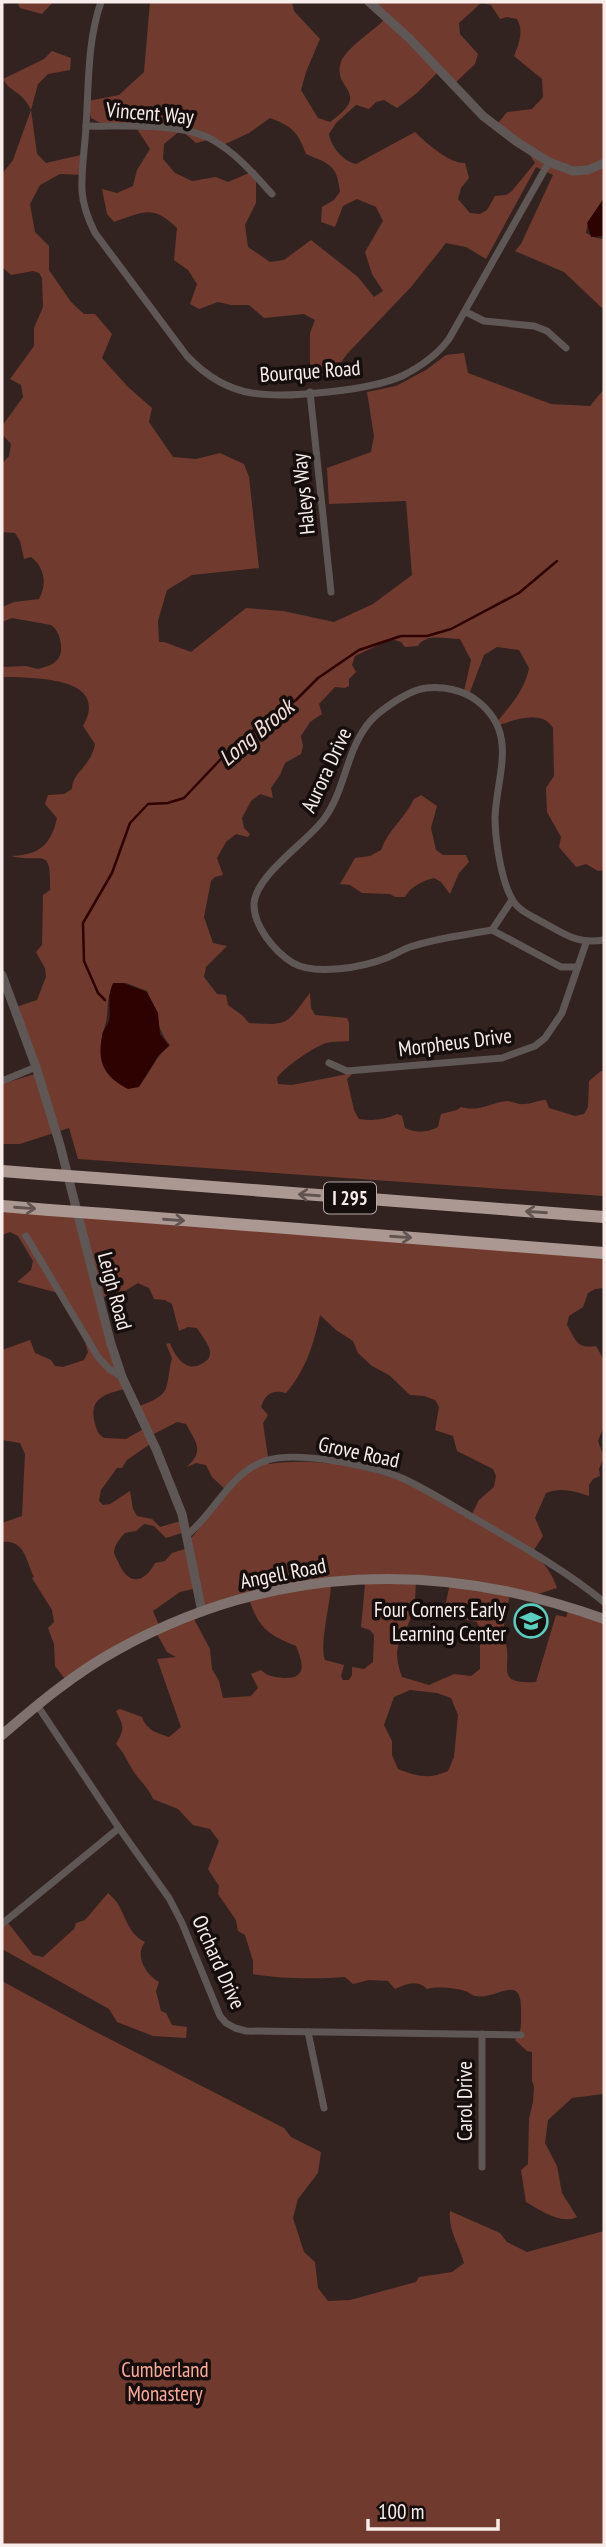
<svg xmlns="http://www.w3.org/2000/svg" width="606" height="2547" viewBox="0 0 606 2547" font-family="'PT Sans Narrow',sans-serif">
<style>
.green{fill:#713a2e;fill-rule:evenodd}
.water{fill:#2e0200}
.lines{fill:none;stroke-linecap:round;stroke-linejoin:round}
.stream{stroke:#2e0200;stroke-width:2.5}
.minor{stroke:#5f5755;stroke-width:7}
.tertiary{stroke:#5f5755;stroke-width:9}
.secondary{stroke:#7e716e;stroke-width:10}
.motorway{stroke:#ac9893;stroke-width:12}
.motorway-bridge{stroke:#ac9893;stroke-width:12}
.oneway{stroke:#605350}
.labels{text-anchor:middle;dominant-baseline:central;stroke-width:7;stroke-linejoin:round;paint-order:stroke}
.shield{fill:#150e0d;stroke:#b4aaa8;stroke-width:2}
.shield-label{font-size:19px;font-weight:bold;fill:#f8edeb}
.street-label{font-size:21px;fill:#f8edeb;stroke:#150e0d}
.poi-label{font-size:21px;fill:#f8edeb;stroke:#150e0d;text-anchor:end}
.park-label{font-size:21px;fill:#fbaa99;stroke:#150e0d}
.water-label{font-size:23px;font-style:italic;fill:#f5dfda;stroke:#150e0d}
</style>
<rect width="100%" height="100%" fill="#332320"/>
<g class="green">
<path d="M17,2H53L42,14L20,8Z"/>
<path d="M150,2H292L294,11L320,39L306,72L301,90L318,118L330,122C374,91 331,90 341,62C346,48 372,32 384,20L365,2H604V198C598,210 587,219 586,233L596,238L604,239V310L564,272L515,251L521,244L553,175L536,167L486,259L466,247L446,243L411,287L347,354L333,373L318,378L310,371V333L315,320L304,314L264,318L249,305H231L218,302L199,309L190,304L197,284L188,270L174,260L177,228C153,204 143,212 114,222L107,214L102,189L117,193L133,186L137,170L150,149L135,126L104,125L91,118L88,101L119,95L144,72ZM481,3L491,5L500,19L507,17L517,19C524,31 519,44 514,56L542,79L543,97L532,109L507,112L495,127L527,151L535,163L511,192L506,195L495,196L487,210L480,214L470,213L458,199L461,188L469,178L465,163C450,164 426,143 415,132L356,164C343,161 331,147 329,134L336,123L356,105L369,109L376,102L384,100L397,108L417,93L437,73L452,86L475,64L478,54L460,34L459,23ZM270,118C292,126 298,132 306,154C330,164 337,165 340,192L334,200L322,207L321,222L335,227L343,206L357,199L376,207L383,221L365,252L372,274L383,291L374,297L358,277L311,240L284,260L270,262L248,247L245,225L256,203V170L228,182L216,177L192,181L175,173L163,159L164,144L181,130L196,143L212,139L223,145L249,133Z"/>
<path d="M52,51L71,58L70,70L48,74L38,84L31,110L37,154L46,163L85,154L84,175L60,174L40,185L30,204L35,232L49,246V270L71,302L84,314H95L112,334L102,358L128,387L152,408L149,422L173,457L196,459L220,453L244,464L249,477L259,568L192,575L167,590L158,621L159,642H164L191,652L246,608L283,611L334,622L373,604L412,575L406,501L329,504L327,468L371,452L374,436L367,392L396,386L426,370L446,355L464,353L468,373L551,404L590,406L604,389V870L598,871L586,864L576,867L559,847L561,837L547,812L546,788L554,776L553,728C542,709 513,720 497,726L496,723C510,706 525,690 529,668L519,650L497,647L484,655L468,697L463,696L471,660L460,639C446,639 426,633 418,646L405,647L401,642L391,639L355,656L352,665L356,672L349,679V686L345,688L335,687L319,704L322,714L310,722L301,736L303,746L301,754L285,763L280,775L271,788L273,798L260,794L251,801L242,818L244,828L250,834L248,837L236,834L226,842L217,858L223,875L215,877L211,881L204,917L213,943L227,946L206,967L204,977L217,994L226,995L228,1005L243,1016L249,1023C290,1026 286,1024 310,993L311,1008L315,1015L347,1018L349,1023V1041C341,1042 333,1041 326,1043C314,1047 284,1067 277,1078L278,1084L292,1085L353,1073L347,1079L354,1110L359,1119C373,1121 384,1120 397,1114L402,1116L405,1128C416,1133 427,1133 438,1127L441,1114L457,1110L461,1107C482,1112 489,1103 507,1101C512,1101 518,1105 524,1104C532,1104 538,1100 546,1100L549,1108L575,1116L584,1114L588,1107L589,1081L601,1071H604V1196L78,1159L69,1128L20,1144H2V1084L35,1074L13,1008L37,1000L46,977L45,968L36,952L42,945L43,895L50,890C51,844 43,864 11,856C38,855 51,846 57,818L45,804L48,795L64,794L72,789C72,772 91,767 95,744L83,726C111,676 33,678 4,677L3,667L26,666L38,669C43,667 51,666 55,662C66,655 61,631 51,625L12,618L2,622V607L14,602L39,599C47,585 45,567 31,557L24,559L20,541L15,533L2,532V464L9,456L11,444L2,434V426L23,397L21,385L10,379L34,346V328L43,307L42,278L39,273L33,271L11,275L2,267V174L13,160L31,110C21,89 11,94 3,79L44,59ZM126,983L147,991C155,1010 157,1030 170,1045C156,1055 150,1074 138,1087L102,1034C111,1015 104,1003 113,985Z"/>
<path d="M421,795L437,806L431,828L436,850L443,855H466L469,862L459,873L450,894L441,882L434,878C422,881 410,887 405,897H395L390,894L362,893L350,885L340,884L355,858L370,856L381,850C388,830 405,818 414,799Z"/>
<path d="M2,1211L604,1256V1288L595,1289L588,1293L583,1307L569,1316L567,1325C576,1340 576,1349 596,1346L604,1360V1426L598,1441L604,1457L599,1469L600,1476L593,1479L589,1485V1496C575,1491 560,1487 546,1493L535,1518L543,1536L532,1553C544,1562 552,1573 557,1588L538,1594H510L502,1635C518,1662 488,1685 536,1682L556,1615L566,1617L569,1609L604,1622V2098L603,2094L572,2098L548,2120L545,2143L557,2166L562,2193L577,2217C561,2225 540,2210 526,2202L521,2170L528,2164L529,2119L533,2102L534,2086L532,2081V2052L527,2051L515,2040C522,2031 521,2024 521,2014C523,1970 498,2000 475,1996C471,1995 469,1992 465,1991C455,1988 438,1986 427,1989C417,1979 406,1984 395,1989L388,1981L369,1980L353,1984L345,1977C317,1979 281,1979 253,1974V1961L245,1935L238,1931L236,1920L218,1894L219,1886L208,1869L219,1841L210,1829L193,1825L178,1809L153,1799C148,1786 137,1779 131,1767C125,1757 124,1753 116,1744C125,1728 124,1727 116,1711L120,1709L142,1717C146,1730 157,1733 169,1737L181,1727L157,1659L176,1657L167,1652L157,1634L136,1641L68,1683L55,1666L54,1644L48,1628L54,1622L52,1610L32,1578L34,1577C26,1561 25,1539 2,1542V1523L22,1516L25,1454L20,1443L2,1440V1350L30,1340L35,1353L51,1360L55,1366L63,1367L84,1360L88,1352L85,1342L62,1294L17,1282L31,1270L33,1261L18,1236L10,1232L2,1235ZM138,1283L149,1288L154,1299L165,1300L172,1304L179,1331L188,1327L197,1328C201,1335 211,1346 210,1354C209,1360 206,1361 203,1363C187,1374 175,1357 170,1343L166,1344L172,1358C164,1392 174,1393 135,1408L145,1428L126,1439L104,1438C98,1434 97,1431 95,1424C88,1399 104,1394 125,1389L98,1298L120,1294ZM320,1315L336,1330L353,1341L358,1353L372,1366L389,1375L410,1395L424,1396L435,1400L439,1407L435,1430L453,1436L457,1451L493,1469L496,1476L494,1487L479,1500L470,1518C451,1507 432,1494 413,1486C370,1467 315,1457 269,1464L263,1423L268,1415L261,1407C265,1394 272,1389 286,1393C306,1370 314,1343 320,1315ZM177,1422L186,1424C196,1443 205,1450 187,1467L196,1463L206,1465L212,1477L228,1492L189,1541L188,1548L172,1553L165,1561L155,1563C145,1582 130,1587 119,1564C119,1563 114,1554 114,1553C114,1545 120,1538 125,1533L136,1531L144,1524L154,1526L166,1538L185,1532L181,1521L160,1527L152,1519L137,1516L133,1509L130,1491L110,1504L103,1505L99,1501L101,1490L117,1468H122L127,1460L150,1444V1436ZM416,1581L450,1584L443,1615L477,1622L480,1629V1669L471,1676L454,1674L429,1685L402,1677C390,1643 403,1643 412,1614C416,1605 415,1592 416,1581ZM362,1583L365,1585L361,1627L370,1630L374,1635L373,1662L364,1669L352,1667V1675L349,1680H343L341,1676L344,1665L325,1660C319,1648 330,1604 331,1586ZM197,1588L203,1612L250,1602C260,1630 270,1635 296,1646C303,1663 308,1679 283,1678C274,1677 267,1676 261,1670L251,1674L258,1688L251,1696L223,1698L219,1681L212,1669L210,1649L194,1619L161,1630L153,1611L180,1592ZM410,1690L437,1693L451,1698L458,1715L454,1757L448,1771C429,1780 416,1776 398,1769L392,1755V1741L384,1725L394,1697Z"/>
<path d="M108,1893C112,1897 117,1901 119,1906C127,1920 129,1934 145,1942C134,1956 146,1975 159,1982L156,1991L161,2011L166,2013L172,2025L187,2027L186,2038L153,2036L117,2022L109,2009L2,1949V1927L8,1923L33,1955L43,1957L74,1929L76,1923L85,1920Z"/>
<path d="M2,1981L92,2030L284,2128L291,2137L321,2152L318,2173L298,2199L293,2218L304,2252L315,2262L318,2288L328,2301L350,2300L416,2282L419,2277L452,2272L464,2263C459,2245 448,2230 450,2211L500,2233L507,2242L527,2252L604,2231V2545H2Z"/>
</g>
<g class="water">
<path d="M604,198V236L591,237L587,223Z"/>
<path d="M113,983H123L147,992L158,1013L160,1034L169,1046L158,1056L139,1087L128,1089C104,1076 97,1063 102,1036C103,1030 107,1026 109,1021C112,1006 106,1000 113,983Z"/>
</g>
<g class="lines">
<path class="stream" d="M105,1000L98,993L84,961L83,923L112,873L130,823L148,804L168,803L184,798L237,742L296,700L318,678L359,650L401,636H427L451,629L519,593L557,561"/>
<g class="minor">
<path d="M101,2C87,42 89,85 86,126C85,148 81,169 82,191C83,206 88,219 95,233L187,356C204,374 227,389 252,393C286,399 371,390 402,376C420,367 437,355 449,339L549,162"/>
<path d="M86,126C123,127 179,122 211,139C235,152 254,174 272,194"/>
<path d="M466,312L484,321L534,326L547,331L566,348"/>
<path d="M310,392L331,592"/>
<path d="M512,900L492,930C465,935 436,938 410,947C401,950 394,955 386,958C364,967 315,976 293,963C275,952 253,926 254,903C257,874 307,842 324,819C344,792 346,755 365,728C373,716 385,708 397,700C406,695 415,689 426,688C442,686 463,690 476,700C519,732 497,773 495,817C495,839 501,880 512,899C518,911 534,917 546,924C568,936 578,944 604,940"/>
<path d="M492,930L561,967H577"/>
<path d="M329,1063L347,1071L502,1058L535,1046L545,1038L562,1013L586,943"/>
<path d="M2,1081L36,1067"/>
<path d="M26,1236L98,1357L109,1369L122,1377"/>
<path d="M187,1535C216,1512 230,1471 268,1460C299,1451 375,1466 404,1479C430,1491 454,1507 479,1521C522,1546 566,1571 604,1602"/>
<path d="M37,1705L119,1828L169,1898L182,1923L220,2016L226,2023L235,2028L246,2031L521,2035"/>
<path d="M2,1924L119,1828"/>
<path d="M308,2032L324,2108"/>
<path d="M482,2167V2034"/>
</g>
<g class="tertiary">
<path d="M369,2L409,38L483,116L517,142L549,162L573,171L588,170L604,163"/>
<path d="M2,975L36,1067L60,1145L111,1344L122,1377L156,1449L182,1514L202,1612"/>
</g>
<path class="secondary" d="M2,1735C38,1704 75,1673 117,1650C273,1564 439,1559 604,1619"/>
<g class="motorway">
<path d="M2,1171L40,1174"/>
<path d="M96,1178L604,1217"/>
<path d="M2,1206L49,1210"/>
<path d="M106,1214L604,1253"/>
</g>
<g class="motorway-bridge">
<path d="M40,1174L96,1178"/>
<path d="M49,1210L106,1214"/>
</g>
</g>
<defs><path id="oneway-shaft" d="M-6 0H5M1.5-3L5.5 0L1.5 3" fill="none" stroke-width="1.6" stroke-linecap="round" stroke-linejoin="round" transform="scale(1.75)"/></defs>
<g class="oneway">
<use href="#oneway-shaft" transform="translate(309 1195) rotate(-176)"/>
<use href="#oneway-shaft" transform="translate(25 1208) rotate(4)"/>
<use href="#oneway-shaft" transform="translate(536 1212) rotate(-176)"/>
<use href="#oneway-shaft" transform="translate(174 1220) rotate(4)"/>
<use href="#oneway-shaft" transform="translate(401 1237) rotate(4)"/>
</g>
<defs>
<symbol id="school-ring" viewBox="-11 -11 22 22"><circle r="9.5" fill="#150e0d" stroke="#59cebe" stroke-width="1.5"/><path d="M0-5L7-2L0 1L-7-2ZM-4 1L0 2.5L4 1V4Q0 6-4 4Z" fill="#59cebe"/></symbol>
</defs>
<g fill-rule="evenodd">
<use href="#school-ring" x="512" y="1602" width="38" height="38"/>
</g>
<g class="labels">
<rect class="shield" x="324" y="1182.5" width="52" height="31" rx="5"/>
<g class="shield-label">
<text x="350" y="1198">I 295</text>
</g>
<g class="street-label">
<text transform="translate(150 113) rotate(5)">Vincent Way</text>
<text transform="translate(310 371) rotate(-4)">Bourque Road</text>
<text transform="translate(303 494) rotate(-96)">Haleys Way</text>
<text transform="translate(326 770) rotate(-65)">Aurora Drive</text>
<text transform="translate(455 1042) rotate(-7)">Morpheus Drive</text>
<text transform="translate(115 1291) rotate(75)">Leigh Road</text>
<text transform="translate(359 1452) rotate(12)">Grove Road</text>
<text transform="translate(283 1573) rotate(-11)">Angell Road</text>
<text transform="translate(219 1962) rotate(66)">Orchard Drive</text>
<text transform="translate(464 2101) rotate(-90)">Carol Drive</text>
</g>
<g class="poi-label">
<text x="506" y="1609">Four Corners Early<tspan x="506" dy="24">Learning Center</tspan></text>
</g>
<g class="park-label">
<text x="165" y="2369">Cumberland<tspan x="165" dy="24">Monastery</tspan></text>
</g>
<g class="water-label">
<text transform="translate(256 732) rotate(-40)">Long Brook</text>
</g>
</g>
<rect width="606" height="2547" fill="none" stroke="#f8edeb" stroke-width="7"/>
<path d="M368 2519v10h130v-10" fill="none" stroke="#f8edeb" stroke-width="3.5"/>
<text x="378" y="2519" font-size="21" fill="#f8edeb" stroke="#150e0d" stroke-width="5" paint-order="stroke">100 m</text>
</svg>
